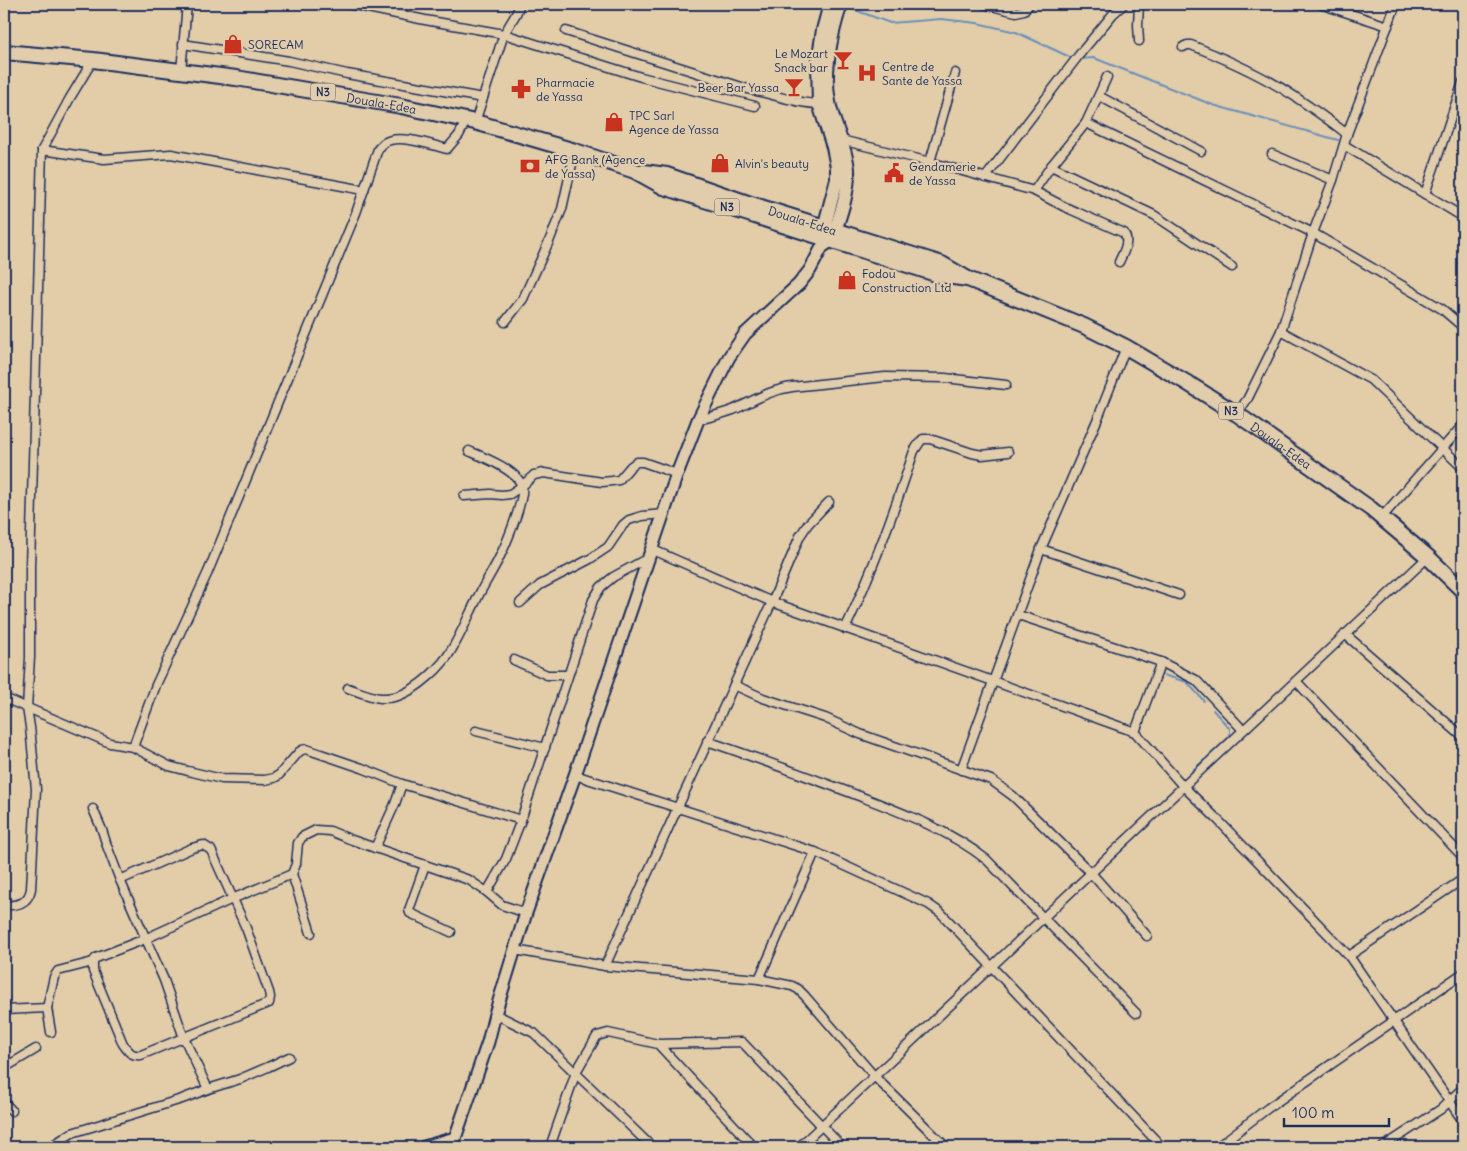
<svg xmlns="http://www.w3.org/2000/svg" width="1467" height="1151" viewBox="0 0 1467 1151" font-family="Delius,sans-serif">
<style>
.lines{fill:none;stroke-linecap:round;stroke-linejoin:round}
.stream{stroke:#6991bc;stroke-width:2}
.minor-casing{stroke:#1b2f5e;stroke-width:11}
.secondary-casing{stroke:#1b2f5e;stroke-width:15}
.primary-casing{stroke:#1b2f5e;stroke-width:16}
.trunk-casing{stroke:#1b2f5e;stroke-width:18}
.minor{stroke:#e1ccab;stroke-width:8}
.secondary{stroke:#e1ccab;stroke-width:11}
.primary{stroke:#e1ccab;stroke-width:12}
.trunk{stroke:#e1ccab;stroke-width:14}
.labels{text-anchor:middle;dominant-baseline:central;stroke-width:4.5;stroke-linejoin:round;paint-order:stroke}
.shield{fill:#e1ccab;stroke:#565e75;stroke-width:1}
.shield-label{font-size:11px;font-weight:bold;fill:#1b2f5e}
.poi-label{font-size:12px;fill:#1b2f5e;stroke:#e1ccab;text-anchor:start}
.street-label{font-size:12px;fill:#1b2f5e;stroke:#e1ccab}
</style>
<rect width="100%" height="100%" fill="#e3cca8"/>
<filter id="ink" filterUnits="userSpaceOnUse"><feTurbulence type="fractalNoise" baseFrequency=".02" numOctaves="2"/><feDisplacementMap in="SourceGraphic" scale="10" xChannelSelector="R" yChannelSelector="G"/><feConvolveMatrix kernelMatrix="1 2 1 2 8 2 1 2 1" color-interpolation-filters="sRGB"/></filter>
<g filter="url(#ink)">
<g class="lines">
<g class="stream">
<path d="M847,7L890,23L941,19L977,23L1016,32L1074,59"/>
<path d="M1079,59L1094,58L1213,105L1338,140"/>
<path d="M1163,675L1187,682L1204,701"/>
<path d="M1207,758L1230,736V729L1213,710"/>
<path d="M1192,771L1204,760"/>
</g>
<defs>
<g id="minor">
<path d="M349,4L425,20L504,34L641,77L755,106"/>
<path d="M983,4L1016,12L1024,10L1030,4"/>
<path d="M1139,4L1138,25L1139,41"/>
<path d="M1320,4L1388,26"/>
<path d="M566,31L748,89C773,94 797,104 822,104"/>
<path d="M183,44L289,61L347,74L483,98"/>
<path d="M1183,47L1187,45H1191C1226,59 1262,75 1294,96C1312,108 1330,121 1347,134"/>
<path d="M181,71L187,4"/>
<path d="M1099,96L1201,151"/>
<path d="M475,122L504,34L516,14L520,4"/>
<path d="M1086,123L1313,233L1442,309L1463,327"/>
<path d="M841,140L930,162L1034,191L1065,207L1124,233C1130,242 1123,253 1119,262"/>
<path d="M1344,145L1463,217"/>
<path d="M42,150L104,159L171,154L364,190"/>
<path d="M1272,154L1333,180"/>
<path d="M930,162L955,73"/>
<path d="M1051,166L1154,215L1232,267"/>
<path d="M985,178L1079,55L1113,14L1124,4"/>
<path d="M1034,191L1051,166L1086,123L1107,77"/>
<path d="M1425,194L1463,82"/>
<path d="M505,322L523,299L550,239L562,209L575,151"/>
<path d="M1281,331L1371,380L1463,468"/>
<path d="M1237,414L1248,398L1281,331L1313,233L1333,180L1347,134L1396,4"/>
<path d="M698,420C710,417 722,414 733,410C753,401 770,390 792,387L885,377L945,378L1006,385"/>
<path d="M464,496L490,494L502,495L510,494L522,486L534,475L544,473L602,482L612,481L619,480L631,466L637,462H643L677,474"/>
<path d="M1382,517L1463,425"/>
<path d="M651,549L772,602L1135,732L1183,786L1218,820L1349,956L1463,1121"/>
<path d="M1041,549L1179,595"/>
<path d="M520,603L540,585L590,559L608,547L623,525L629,520L642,516L663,514"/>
<path d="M1018,615L1161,662L1196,680L1243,730"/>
<path d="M845,629C873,571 894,512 914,451L920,442L923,439H930L972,453L982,455L1008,452"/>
<path d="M1345,634L1463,737"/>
<path d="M514,660L547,675H568"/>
<path d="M1296,681L1463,857"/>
<path d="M734,685L763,698L825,718L860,734L991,780L1013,796L1091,873L1147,936"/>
<path d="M348,688C365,694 380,702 398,696C418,689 442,667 452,649C461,634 468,617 476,601C483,585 494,570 501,554C507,542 525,498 522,486C517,470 483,457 469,451"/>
<path d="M4,698L110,743L133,747L169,766L188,771L222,779L265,780L274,778L279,775L299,752L302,750L306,749L362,768L402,784L521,820"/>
<path d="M476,731L545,748"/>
<path d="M1135,732L1161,662"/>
<path d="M707,741C757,758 806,776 854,794C900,812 948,829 987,860L1136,1013"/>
<path d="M133,747L156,685L208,572L356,213L378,149C379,148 383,144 384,143C397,133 432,145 447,149L459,135L467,119"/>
<path d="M961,770L1041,549L1098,418L1126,347"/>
<path d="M575,775L815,852L928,904L941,913L1162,1147"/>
<path d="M93,809L102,830L107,846L120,880L164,980L184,1038L208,1089"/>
<path d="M375,848L395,804L402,784"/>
<path d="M425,865L409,910L410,913L451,932"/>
<path d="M120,880L192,848L203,845L211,850L246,928L269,992L270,997L269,1003L141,1055C131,1056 129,1052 123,1044L93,971V962L96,958L145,939L232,899L292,874"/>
<path d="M487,892L506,859L521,820L593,600L601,587L613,577L648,558"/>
<path d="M4,905C17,906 28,904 31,889L36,789L30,727L27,708L30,657V567L42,150L70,98L93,60"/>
<path d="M311,933L292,874L296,864L298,843L302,837L316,830L330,831L352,840L469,880L487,892L502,905L526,913"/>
<path d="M515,950L605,966L759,979L792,986L798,989L805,996L875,1077L946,1147"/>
<path d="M1349,956L1463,879"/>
<path d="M605,966L772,602L800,536L808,524L829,502"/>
<path d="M759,979L815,852"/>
<path d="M4,1010L47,1008"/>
<path d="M495,1014L534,1033L652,1147"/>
<path d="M51,1032L47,1008L54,977L58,971L93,962"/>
<path d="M658,1044L754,1147"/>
<path d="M4,1068L36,1049"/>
<path d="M4,1102L12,1111"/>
<path d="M50,1147L72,1133L182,1099L208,1089L240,1079L268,1067L289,1057"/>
<path d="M553,1147L552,1141L576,1072L597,1036L608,1033L658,1044L742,1042L842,1147"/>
<path d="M799,1147L1428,557"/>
<path d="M1217,1147L1268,1108L1463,973"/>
<path d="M1383,1147L1441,1109L1463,1088"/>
</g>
<g id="secondary">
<path d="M424,1147L455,1138"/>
<path d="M452,1147L488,1042L495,1014L526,913L575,775L677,474L698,420L729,357L745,334L799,284L810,270L822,247L832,240"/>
</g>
<g id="primary">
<path d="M822,235L837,179V167L833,147L819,104L818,62L823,30L830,4"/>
<path d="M832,240C839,218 849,193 848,169C846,146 833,125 829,102C823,71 831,34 841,4"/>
</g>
<g id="trunk">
<path id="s1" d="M4,52L93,60L236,78L401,106L475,122L575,151L635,171L664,187L939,275L968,279"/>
<path id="s2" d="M644,172L667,175L748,203L942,264L968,279L1084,326L1126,347L1189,384L1237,414L1371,509L1428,557L1463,591"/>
</g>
</defs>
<use href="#minor" class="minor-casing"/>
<use href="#secondary" class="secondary-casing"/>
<use href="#primary" class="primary-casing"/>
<use href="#trunk" class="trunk-casing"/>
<use href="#minor" class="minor"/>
<use href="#secondary" class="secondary"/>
<use href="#primary" class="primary"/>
<use href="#trunk" class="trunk"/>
</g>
</g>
<defs>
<symbol id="shop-bare" viewBox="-9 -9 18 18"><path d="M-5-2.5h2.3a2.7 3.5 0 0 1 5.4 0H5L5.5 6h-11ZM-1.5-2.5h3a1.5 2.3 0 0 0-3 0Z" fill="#c8321e" stroke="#e1ccab" stroke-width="2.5" paint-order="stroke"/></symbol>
<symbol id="bar-bare" viewBox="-9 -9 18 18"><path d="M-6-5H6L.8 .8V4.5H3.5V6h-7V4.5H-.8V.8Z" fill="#c8321e" stroke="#e1ccab" stroke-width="2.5" paint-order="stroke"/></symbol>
<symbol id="hospital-bare" viewBox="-9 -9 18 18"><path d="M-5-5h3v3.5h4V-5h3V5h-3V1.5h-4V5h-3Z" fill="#c8321e" stroke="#e1ccab" stroke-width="2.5" paint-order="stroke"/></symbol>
<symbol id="pharmacy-bare" viewBox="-9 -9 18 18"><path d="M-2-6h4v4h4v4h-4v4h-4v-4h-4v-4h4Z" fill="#c8321e" stroke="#e1ccab" stroke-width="2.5" paint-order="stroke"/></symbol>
<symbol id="bank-bare" viewBox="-9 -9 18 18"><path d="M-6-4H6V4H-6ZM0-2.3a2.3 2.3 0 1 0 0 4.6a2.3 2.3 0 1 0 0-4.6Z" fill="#c8321e" stroke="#e1ccab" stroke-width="2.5" paint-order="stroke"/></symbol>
<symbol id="civic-bare" viewBox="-9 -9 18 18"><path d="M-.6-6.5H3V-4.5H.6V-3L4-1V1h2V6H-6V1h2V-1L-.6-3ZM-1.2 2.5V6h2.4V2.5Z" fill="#c8321e" stroke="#e1ccab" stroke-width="2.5" paint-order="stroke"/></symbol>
</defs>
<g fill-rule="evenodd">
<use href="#shop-bare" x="219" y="30" width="28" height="28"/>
<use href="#bar-bare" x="829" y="46" width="28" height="28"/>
<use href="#hospital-bare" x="853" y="59" width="28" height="28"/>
<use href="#bar-bare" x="780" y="73" width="28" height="28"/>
<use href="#pharmacy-bare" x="507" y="75" width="28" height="28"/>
<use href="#shop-bare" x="600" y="108" width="28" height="28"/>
<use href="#shop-bare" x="706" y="149" width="28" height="28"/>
<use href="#bank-bare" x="516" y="152" width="28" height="28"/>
<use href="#civic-bare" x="880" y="159" width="28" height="28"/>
<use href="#shop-bare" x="833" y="266" width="28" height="28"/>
</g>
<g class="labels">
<g class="shield">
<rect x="310.5" y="83.5" width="25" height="17" rx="4"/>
<rect x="714.5" y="198.5" width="25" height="17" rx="4"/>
<rect x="1218.5" y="402.5" width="25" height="17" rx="4"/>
</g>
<g class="shield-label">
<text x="323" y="92">N3</text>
<text x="727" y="207">N3</text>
<text x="1231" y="411">N3</text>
</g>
<g class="poi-label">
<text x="248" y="44">SORECAM</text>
<text x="828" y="53" text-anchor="end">Le Mozart<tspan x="828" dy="14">Snack bar</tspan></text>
<text x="882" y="66">Centre de<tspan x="882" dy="14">Sante de Yassa</tspan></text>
<text x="536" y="82">Pharmacie<tspan x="536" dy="14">de Yassa</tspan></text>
<text x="779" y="87" text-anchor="end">Beer Bar Yassa</text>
<text x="629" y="115">TPC Sarl<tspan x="629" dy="14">Agence de Yassa</tspan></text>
<text x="545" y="159">AFG Bank (Agence<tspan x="545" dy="14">de Yassa)</tspan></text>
<text x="735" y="163">Alvin's beauty</text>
<text x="909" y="166">Gendamerie<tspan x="909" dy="14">de Yassa</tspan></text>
<text x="862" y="273">Fodou<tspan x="862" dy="14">Construction Ltd</tspan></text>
</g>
<g class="street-label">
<text stroke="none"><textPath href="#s1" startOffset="381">Douala-Edea</textPath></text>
<text stroke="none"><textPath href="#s2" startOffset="166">Douala-Edea</textPath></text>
<text stroke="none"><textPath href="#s2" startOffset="698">Douala-Edea</textPath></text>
</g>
</g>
<rect width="1467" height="1151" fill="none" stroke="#e1ccab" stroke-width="20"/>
<rect x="10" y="10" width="1447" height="1131" fill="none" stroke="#1b2f5e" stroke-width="2" filter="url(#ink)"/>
<path d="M1284 1118v8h105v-8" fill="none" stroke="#1b2f5e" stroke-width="2.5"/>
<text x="1292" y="1118" font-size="15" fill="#1b2f5e" stroke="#e1ccab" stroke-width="4" paint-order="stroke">100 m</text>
</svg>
